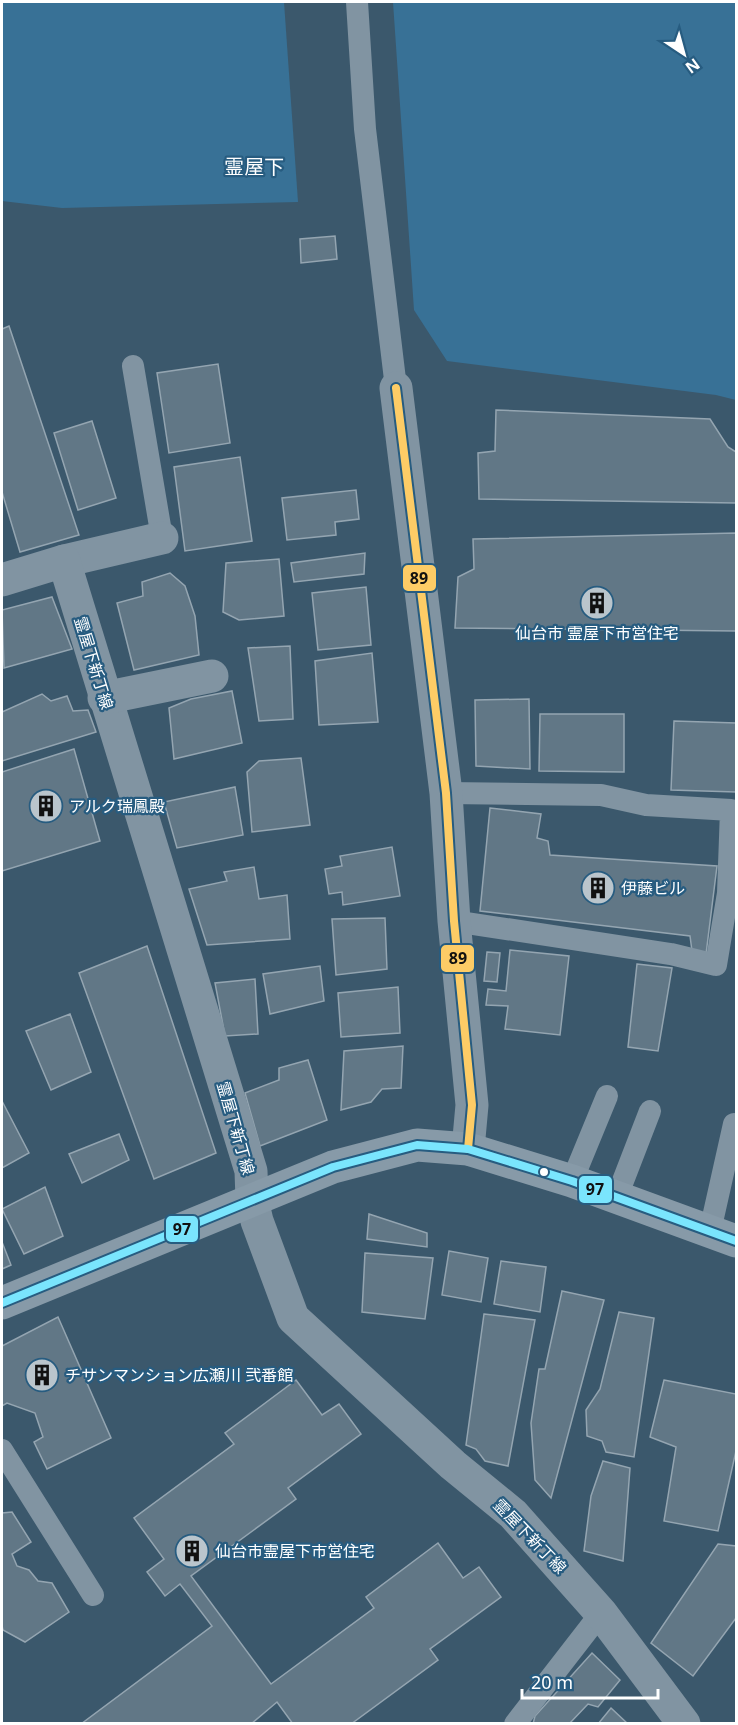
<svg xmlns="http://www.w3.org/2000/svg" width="738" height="1725" viewBox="0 0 738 1725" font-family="'Noto Sans','Noto Sans JP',sans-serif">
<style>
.green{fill:#387196}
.building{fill:#617786;stroke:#94a5b1;stroke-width:1.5}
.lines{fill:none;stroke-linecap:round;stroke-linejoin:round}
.lane{stroke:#8194a2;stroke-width:22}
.street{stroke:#8194a2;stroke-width:33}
.secondary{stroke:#879aa8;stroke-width:33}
.bus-1-casing{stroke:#275c80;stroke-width:12}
.bus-2-casing{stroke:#275c80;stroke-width:12}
.bus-1{stroke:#fdcc66;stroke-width:8}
.bus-2{stroke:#7ae5fd;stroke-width:8}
.bus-dot{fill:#fff;stroke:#275c80;stroke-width:2}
.labels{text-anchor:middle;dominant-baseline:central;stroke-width:4.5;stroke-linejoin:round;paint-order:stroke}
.poi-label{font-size:16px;fill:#fff;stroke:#275c80;text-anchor:start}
.street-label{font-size:16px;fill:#fff;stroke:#275c80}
.quarter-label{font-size:20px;fill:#fff;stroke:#275c80}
.line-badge{stroke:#275c80;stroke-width:2}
.pale-badge-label{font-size:16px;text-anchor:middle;font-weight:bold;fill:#111}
</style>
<rect width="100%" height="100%" fill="#3b586c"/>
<g class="green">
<path d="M2,2H284L298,202L62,208L2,201Z"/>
<path d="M393,2H736V400L716,395L447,361L414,310Z"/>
</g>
<g class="building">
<path d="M335,236L337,259L301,263L300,239Z"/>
<path d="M9,326L79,535L20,552L2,492V329Z"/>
<path d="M218,364L230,443L169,453L157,373Z"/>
<path d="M496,410L710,419L728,447L736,452V503L479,499L478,453L495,451Z"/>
<path d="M92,421L116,498L78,510L54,433Z"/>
<path d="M240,457L252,541L185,551L174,467Z"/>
<path d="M356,490L359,519L335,522L336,535L287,540L282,498Z"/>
<path d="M736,533V631L455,628L458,577L474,569L473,539Z"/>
<path d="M365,553L364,574L294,582L291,563Z"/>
<path d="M279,559L284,616L239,620L223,612L226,563Z"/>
<path d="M170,573L185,586L195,616L199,655L134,670L117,603L143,596L142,582Z"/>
<path d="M366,587L371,645L318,650L312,593Z"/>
<path d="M52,597L72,649L4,668L2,610Z"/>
<path d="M290,646L293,719L259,721L248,648Z"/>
<path d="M372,653L378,722L319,725L315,661Z"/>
<path d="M232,691L242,743L174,759L169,708L191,699Z"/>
<path d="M42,694L51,701L67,696L73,711L88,710L96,732L2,761V712Z"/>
<path d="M529,699L530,769L476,766L475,700Z"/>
<path d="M540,714H624V772L539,771Z"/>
<path d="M674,721L736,723V792L671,790Z"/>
<path d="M74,749L100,841L2,871V772Z"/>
<path d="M301,758L310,825L252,832L247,772L259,761Z"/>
<path d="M235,787L243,835L177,848L164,802Z"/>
<path d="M490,808L541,814L537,838L548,841L550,855L717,866L706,954L692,951L690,936L480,911Z"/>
<path d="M392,847L400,896L343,905L342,892L329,894L325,869L342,866L340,856Z"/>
<path d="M254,867L259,899L287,895L290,939L207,945L189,889L227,881L224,872Z"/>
<path d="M385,918L387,969L336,975L332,919Z"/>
<path d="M147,946L216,1153L154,1179L79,973Z"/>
<path d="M510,950L569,956L560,1035L505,1029L508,1006L486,1005L488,989L506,991Z"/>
<path d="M487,952L500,953L497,982L484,981Z"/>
<path d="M637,964L672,968L658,1051L628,1047Z"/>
<path d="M320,966L324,1001L270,1014L263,974Z"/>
<path d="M255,979L258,1034L225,1036L215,983Z"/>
<path d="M398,987L400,1033L341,1037L338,993Z"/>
<path d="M70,1014L91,1072L51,1090L26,1031Z"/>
<path d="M403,1046L401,1088L382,1089L371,1102L341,1110L344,1051Z"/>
<path d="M308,1060L327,1120L260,1146L245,1093L279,1080V1068Z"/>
<path d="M2,1101L29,1153L2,1168Z"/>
<path d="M119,1134L129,1160L82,1183L69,1154Z"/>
<path d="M45,1187L63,1236L24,1254L2,1209Z"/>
<path d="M369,1214L427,1233V1247L367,1239Z"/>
<path d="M2,1242L11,1265L2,1269Z"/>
<path d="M449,1251L488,1258L481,1302L442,1295Z"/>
<path d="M365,1253L433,1258L425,1319L362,1312Z"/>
<path d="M501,1261L546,1267L540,1312L494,1304Z"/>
<path d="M562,1291L604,1300L551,1498L535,1480L531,1423L539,1369H545Z"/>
<path d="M619,1312L654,1318L634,1457L606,1452L602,1441L587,1436L586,1410L600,1389Z"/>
<path d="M484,1314L535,1320L508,1466L485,1461L476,1449L466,1445Z"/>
<path d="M58,1317L111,1438L47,1469L34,1442L43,1437L35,1413L7,1403L2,1406V1346Z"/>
<path d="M296,1380L322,1415L339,1404L361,1434L288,1488L296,1499L191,1576L271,1684L374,1608L366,1597L438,1543L463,1578L479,1567L501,1597L430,1649L438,1660L351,1724H293L277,1702L251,1724H81L212,1626L180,1584L165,1596L147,1572L164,1559L134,1518L234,1444L225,1433Z"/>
<path d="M664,1380L736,1394V1451L718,1531L664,1521L676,1447L650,1437Z"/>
<path d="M603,1461L630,1468L623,1561L584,1551L591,1496Z"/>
<path d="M12,1512L31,1542L12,1554L17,1566L29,1570L38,1581L52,1583L69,1612L25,1642L3,1630L2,1626V1513Z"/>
<path d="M718,1544L736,1546V1618L693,1676L651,1643Z"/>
<path d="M592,1653L620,1680L598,1707L588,1704L569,1724H533L535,1716Z"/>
<path d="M611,1708L628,1724H598Z"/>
</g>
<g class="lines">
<g class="lane">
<path d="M357,2L365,129L396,388"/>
<path d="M133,366L162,538"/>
<path d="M446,793L601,795L646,805L731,810L728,893L716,965L671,954L454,921"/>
<path d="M572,1181L607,1096"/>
<path d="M616,1199L650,1111"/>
<path d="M710,1231L734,1124"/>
<path d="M2,1450L93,1595"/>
<path d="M515,1724L601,1613"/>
</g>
<g class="street">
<path d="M396,388L446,793L454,921L472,1105L468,1149"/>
<path d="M64,561L162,538"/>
<path d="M2,580L64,561L251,1171L252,1200L257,1221L293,1318L453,1465L513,1514L601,1613L684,1724"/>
<path d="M104,698L212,676"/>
</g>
<path class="secondary" d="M2,1303L333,1167L417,1145L468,1149L572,1181L736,1241"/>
<defs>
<path id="bus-1" d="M396,388L446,793L454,921L472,1105L468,1149"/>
<path id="bus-2" d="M2,1303L333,1167L417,1145L468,1149L572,1181L736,1241"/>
</defs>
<use href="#bus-1" class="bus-1-casing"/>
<use href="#bus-2" class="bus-2-casing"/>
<use href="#bus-1" class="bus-1"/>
<use href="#bus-2" class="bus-2"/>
</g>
<defs>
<symbol id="building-disc" viewBox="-11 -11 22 22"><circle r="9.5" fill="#bac5cc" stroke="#275c80"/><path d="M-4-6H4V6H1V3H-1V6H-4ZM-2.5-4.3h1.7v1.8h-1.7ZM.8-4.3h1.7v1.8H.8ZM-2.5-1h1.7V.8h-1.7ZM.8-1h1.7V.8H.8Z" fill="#111"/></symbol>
</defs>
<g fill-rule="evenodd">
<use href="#building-disc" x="578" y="584" width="38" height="38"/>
<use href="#building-disc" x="27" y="787" width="38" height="38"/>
<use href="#building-disc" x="579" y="869" width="38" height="38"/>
<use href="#building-disc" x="23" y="1356" width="38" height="38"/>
<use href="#building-disc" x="173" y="1532" width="38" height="38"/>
</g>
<circle class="bus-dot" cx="544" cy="1172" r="5"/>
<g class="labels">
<g class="poi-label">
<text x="597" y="633" text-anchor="middle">仙台市 霊屋下市営住宅</text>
<text x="69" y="806">アルク瑞鳳殿</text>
<text x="621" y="888">伊藤ビル</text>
<text x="65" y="1375">チサンマンション広瀬川 弐番館</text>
<text x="215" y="1551">仙台市霊屋下市営住宅</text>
</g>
<g class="street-label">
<text transform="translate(94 663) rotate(73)">霊屋下新丁線</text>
<text transform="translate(236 1128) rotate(74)">霊屋下新丁線</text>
<text transform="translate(530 1536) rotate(46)">霊屋下新丁線</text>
</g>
<g class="quarter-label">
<text x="254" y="166">霊屋下</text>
</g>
</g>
<g class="line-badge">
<rect x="402" y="564" width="35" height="28" rx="6" fill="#fdcc66"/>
<rect x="440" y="944" width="35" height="29" rx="6" fill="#fdcc66"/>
<rect x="578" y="1175" width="35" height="29" rx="6" fill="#7ae5fd"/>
<rect x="165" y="1215" width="34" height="28" rx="6" fill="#7ae5fd"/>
</g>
<g class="pale-badge-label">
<text x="419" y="584">89</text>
<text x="458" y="964">89</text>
<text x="595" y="1195">97</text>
<text x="182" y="1235">97</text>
</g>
<rect width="738" height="1725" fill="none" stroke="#ffffff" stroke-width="6"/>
<g transform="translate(684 54) rotate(144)" stroke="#275c80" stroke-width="4.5" paint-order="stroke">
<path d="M0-4.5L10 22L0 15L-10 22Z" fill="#ffffff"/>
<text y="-9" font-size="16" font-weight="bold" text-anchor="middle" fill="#ffffff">N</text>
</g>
<path d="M522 1689v9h136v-9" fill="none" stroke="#ffffff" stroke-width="3"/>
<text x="531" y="1689" font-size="18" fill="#ffffff" stroke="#275c80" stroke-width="4.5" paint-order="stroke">20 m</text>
</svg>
